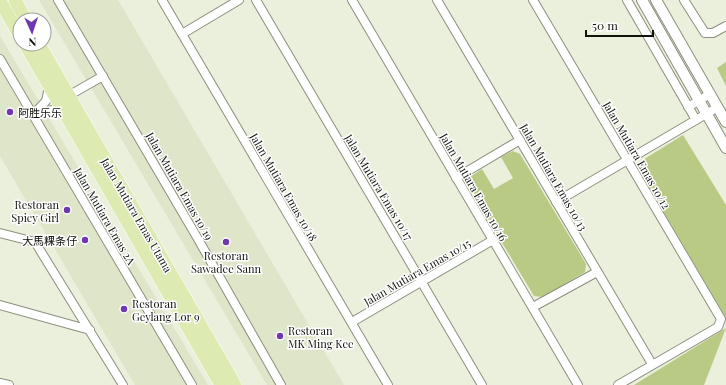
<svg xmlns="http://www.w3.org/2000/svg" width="726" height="385" viewBox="0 0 726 385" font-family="'Playfair Display','Noto Sans SC',serif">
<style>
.built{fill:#dee5c9}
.green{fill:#b8ca83}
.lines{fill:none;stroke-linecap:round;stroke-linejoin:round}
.minor-casing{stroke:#8a907d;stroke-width:10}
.tertiary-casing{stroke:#8a907d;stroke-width:12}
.primary-casing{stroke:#fff;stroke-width:14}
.minor{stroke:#fff;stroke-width:8}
.tertiary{stroke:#fff;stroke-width:10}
.primary{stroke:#ddebb2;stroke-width:13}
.poi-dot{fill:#6e39b0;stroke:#fff;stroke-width:1.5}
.labels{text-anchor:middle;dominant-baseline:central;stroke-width:3;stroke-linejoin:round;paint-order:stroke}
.poi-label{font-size:11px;fill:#10120b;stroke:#fff;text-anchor:start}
.street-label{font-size:11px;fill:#10120b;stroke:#fff}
</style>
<rect width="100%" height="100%" fill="#eaf0dc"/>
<g class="built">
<path d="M39,0H118L344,385H267Z"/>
<path d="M0,36L208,385H135L0,156Z"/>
</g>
<g class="green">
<path d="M726,62V86L717,68Z"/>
<path d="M683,135L726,205V318L638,168L641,161Z"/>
<path d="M513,151L520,154L586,264L585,272L543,297L534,296L467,184L470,177L482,169L494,189L513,178L501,157Z"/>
<path d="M726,328L704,385H634Z"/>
</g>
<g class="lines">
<defs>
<g id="minor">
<path d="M58,0L198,239L281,385"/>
<path d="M162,0L388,385"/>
<path d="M256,0L482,385"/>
<path d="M352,0L578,385"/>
<path d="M437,0L652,364"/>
<path d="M533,0L721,319L718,327L618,385"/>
<path d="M627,0L696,120"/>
<path d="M684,0L705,33H713L726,26"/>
<path d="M182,34L239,0"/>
<path d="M0,59L192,385"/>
<path d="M68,96L103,76"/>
<path d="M688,107L710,94"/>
<path d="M34,114L46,101L49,87"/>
<path d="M33,115L52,110L65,115"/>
<path d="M456,178L520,140"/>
<path d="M556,202L718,107"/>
<path d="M0,233L35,242L123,385"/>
<path d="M0,305L90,330"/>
<path d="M533,307L597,272"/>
<path d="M352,322L493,240"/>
<path d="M0,383L9,385"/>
</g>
<g id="tertiary">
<path d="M642,0L726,148"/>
<path d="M656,0L726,122"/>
</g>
<g id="primary">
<path d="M15,0L26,20"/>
<path d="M0,1L20,36"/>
<path d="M25,44L221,385"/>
<path d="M39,44L235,385"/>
</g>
</defs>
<use href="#minor" class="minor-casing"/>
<use href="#tertiary" class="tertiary-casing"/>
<use href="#primary" class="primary-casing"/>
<use href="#minor" class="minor"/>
<use href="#tertiary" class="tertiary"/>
<use href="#primary" class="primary"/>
</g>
<g class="poi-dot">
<circle cx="10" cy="112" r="4"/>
<circle cx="67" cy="210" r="4"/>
<circle cx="85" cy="240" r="4"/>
<circle cx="226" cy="242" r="4"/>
<circle cx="124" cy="309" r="4"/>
<circle cx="280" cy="336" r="4"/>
</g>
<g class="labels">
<g class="poi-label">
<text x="18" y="112">阿胜乐乐</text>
<text x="59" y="204" text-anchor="end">Restoran<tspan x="59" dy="13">Spicy Girl</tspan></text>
<text x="77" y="240" text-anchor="end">大馬粿条仔</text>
<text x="226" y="255" text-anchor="middle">Restoran<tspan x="226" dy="13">Sawadee Sann</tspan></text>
<text x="132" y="303">Restoran<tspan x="132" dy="13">Geylang Lor 9</tspan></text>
<text x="288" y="330">Restoran<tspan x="288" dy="13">MK Ming Kee</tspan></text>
</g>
<g class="street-label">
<text transform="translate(637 155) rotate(60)">Jalan Mutiara Emas 10/12</text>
<text transform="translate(554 177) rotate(60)">Jalan Mutiara Emas 10/13</text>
<text transform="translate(180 186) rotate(60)">Jalan Mutiara Emas 10/19</text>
<text transform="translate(284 187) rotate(60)">Jalan Mutiara Emas 10/18</text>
<text transform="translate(379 187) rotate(59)">Jalan Mutiara Emas 10/17</text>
<text transform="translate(474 187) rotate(60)">Jalan Mutiara Emas 10/16</text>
<text transform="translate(137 215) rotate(60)">Jalan Mutiara Emas Utama</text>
<text transform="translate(105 216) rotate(60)">Jalan Mutiara Emas 2A</text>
<text transform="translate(417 272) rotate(-30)">Jalan Mutiara Emas 10/15</text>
</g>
</g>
<g transform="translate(32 32) rotate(177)"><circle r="19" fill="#ffffff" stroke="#9fa09d"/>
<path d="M0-3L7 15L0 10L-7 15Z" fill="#6e39b0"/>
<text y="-6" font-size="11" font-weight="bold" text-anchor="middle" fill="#10120b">N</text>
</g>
<path d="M586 30v6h67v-6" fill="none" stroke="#10120b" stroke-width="2"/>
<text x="592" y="30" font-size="12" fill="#10120b" stroke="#ffffff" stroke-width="3" paint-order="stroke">50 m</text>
</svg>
